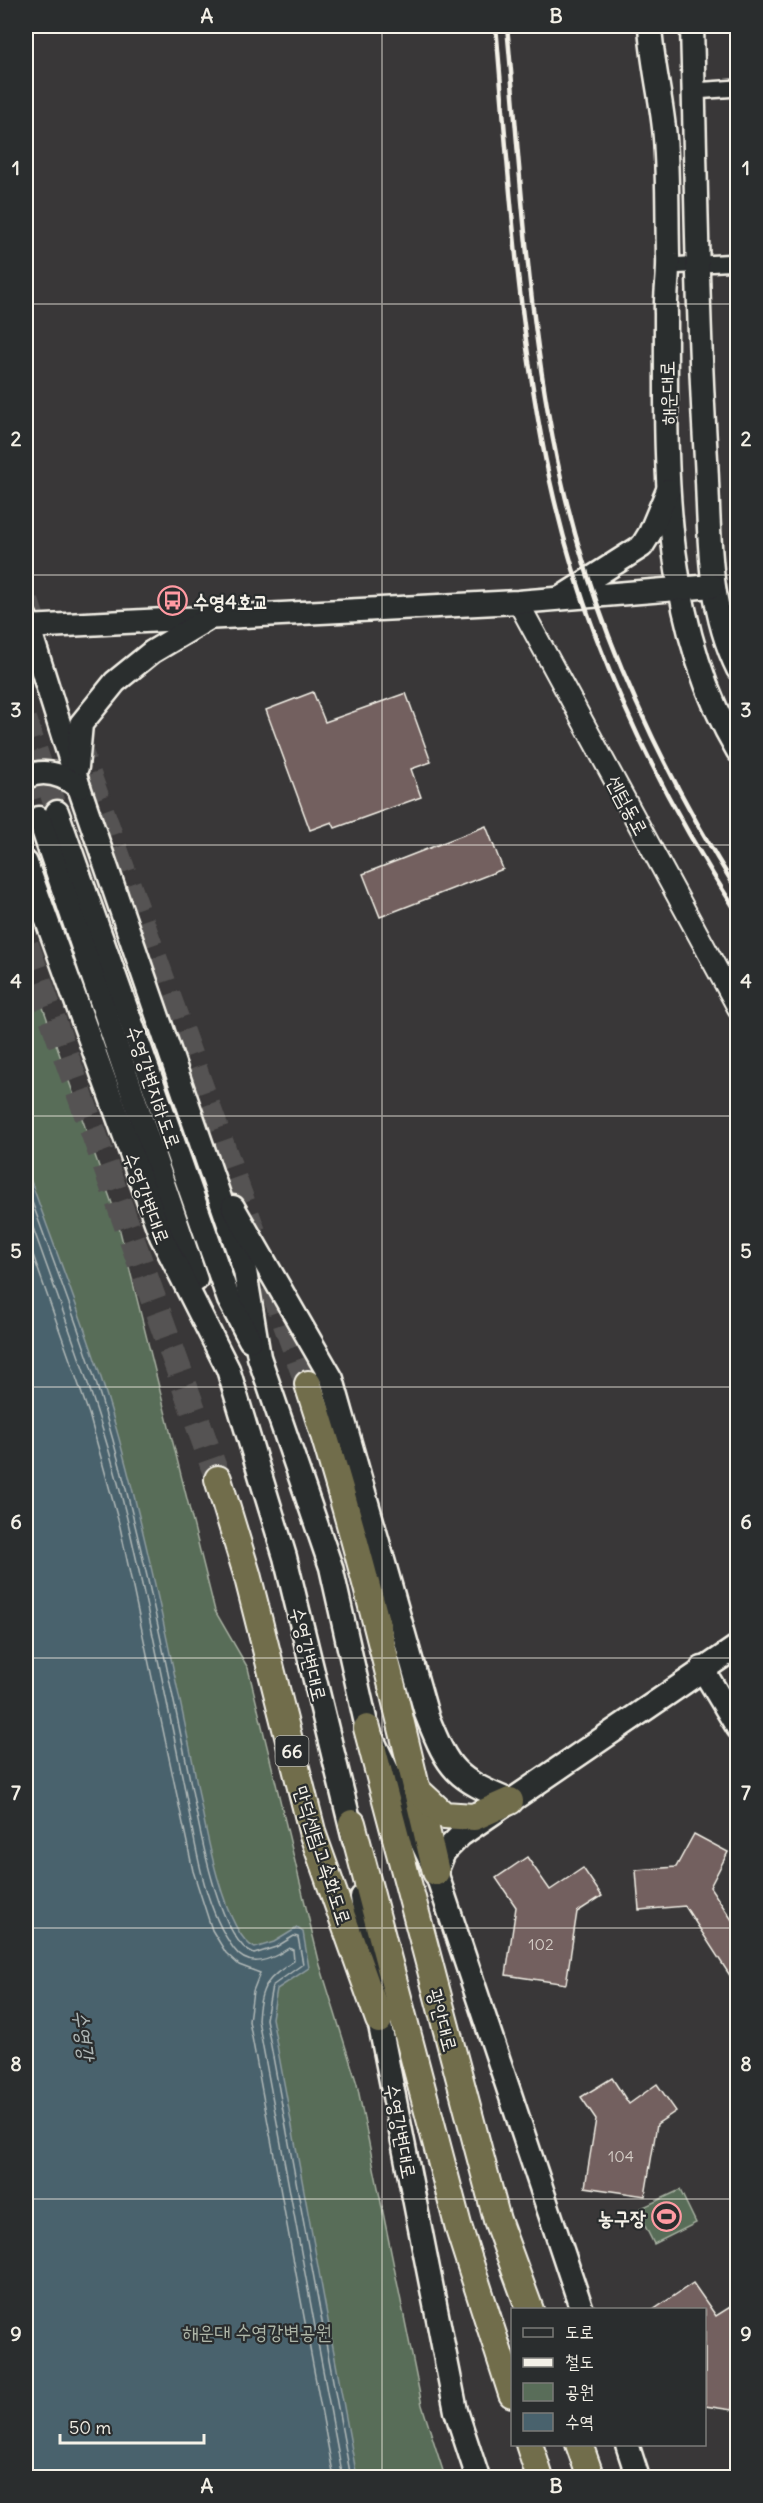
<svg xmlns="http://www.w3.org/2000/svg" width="763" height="2503" viewBox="0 0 763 2503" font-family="Delius,'Poor Story',sans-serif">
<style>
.green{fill:#596d59;stroke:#a6afa0;stroke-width:1.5}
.water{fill:#49626d;stroke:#8d9b9e;stroke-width:1.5}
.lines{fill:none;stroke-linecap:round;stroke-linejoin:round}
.shore{stroke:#b0b8b7;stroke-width:1.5}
.building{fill:#73605e;stroke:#f4f1e8;stroke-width:1.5}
.secondary-tunnel{stroke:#555352;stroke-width:22;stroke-dasharray:22 11;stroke-linecap:butt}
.trunk-tunnel{stroke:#555352;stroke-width:26;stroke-dasharray:26 13;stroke-linecap:butt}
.minor-casing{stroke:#f4f1e8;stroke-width:20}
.tertiary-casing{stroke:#f4f1e8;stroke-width:24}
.secondary-casing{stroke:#f4f1e8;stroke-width:27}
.trunk-casing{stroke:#f4f1e8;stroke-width:30}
.minor{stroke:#2a2d2e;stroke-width:15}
.tertiary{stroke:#2a2d2e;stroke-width:20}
.secondary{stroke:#2a2d2e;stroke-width:22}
.trunk{stroke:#716d4b;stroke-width:26}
.rail{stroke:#f4f1e8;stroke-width:4.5}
.grid{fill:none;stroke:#f4f1e8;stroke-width:1.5;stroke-opacity:0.55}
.labels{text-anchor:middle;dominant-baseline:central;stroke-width:4.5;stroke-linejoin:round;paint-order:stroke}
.number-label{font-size:16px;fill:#d4cdc6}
.shield{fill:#2a2d2e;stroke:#b7b6b0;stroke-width:1.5}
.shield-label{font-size:18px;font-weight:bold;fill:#f4f1e8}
.street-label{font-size:20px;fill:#f4f1e8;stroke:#2a2d2e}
.poi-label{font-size:20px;font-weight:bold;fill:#f4f1e8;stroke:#2a2d2e;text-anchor:start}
.park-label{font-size:20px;fill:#aeb6a8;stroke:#2a2d2e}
.water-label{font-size:21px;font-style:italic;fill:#b0b8b7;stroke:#2a2d2e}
.neatline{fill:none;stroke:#f4f1e8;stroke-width:2}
.grid-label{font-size:20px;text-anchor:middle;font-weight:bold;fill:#f4f1e8}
</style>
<rect width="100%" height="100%" fill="#393738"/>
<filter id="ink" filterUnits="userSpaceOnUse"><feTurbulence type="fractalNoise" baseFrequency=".0167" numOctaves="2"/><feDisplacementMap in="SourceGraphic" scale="12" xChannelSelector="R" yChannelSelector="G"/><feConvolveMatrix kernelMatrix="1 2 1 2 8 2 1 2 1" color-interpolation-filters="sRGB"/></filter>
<g filter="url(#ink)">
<g class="green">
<path d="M26,959L116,1215L215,1611L248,1668L320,1965L357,2084L422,2405L445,2477H26Z"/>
<path d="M680,2190L696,2223L654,2244L637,2210Z"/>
</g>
<path class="water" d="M26,1167C54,1248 87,1328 111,1410C145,1528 169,1648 194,1768C201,1804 221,1933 255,1948L274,1942L297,1928L303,1932L309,1968L277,1989L272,2018L357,2477H26Z"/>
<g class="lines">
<g class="shore">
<path d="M26,1185C52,1260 83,1335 105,1412C140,1532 164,1653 189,1775C197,1814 216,1939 254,1954L276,1947L294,1936L298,1937L303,1964L272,1986L266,2019L351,2478"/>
<path d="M26,1208C63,1313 104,1418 129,1527C149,1612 166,1699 184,1785C194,1836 202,1906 234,1949C249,1970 271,1960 289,1948L293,1950L294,1961C267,1979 260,1985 258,2020L343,2478"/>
<path d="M26,1235L89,1414L120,1527L193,1871L212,1930L226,1953L239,1965L260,1973L253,1991L249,2021L334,2478"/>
</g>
</g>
<g class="building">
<path d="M313,692L325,722L406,693L431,762L411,769L421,797L335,828L332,822L310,830L266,710Z"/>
<path d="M486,826L503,869L380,917L363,874Z"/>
<path d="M694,1834L728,1852L710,1887L738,1929V1988L685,1906L639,1910L636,1870L676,1867Z"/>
<path d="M527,1857L550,1890L583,1868L602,1896L577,1912L566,1984L506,1975L516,1907L496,1878Z"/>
<path d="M612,2078L629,2104L657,2084L676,2111L657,2124L645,2196L585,2187L596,2119L581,2097Z"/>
<path d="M693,2283L716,2316L738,2302V2371L732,2410L705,2406V2310H653Z"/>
</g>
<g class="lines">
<g class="secondary-tunnel">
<path d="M26,719L57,812"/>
<path d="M26,779L39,818"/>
</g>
<g class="trunk-tunnel">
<path d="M26,601L39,639"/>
<path d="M75,738L253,1232"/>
<path d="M26,945L218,1479"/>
<path d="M272,1286L308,1384"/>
</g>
<defs>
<g id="minor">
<path d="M694,91L738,88"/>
<path d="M669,266L738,262"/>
</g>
<path id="tertiary" d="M518,602L738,1008"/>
<g id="secondary">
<path d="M650,26C652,63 662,100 665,138C668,177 667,216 668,255C669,275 665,294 666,314C666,460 660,621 738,751"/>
<path d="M692,26C696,170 697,314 706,459C710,528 706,605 738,669"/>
<path d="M562,597L642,546L650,533L668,490"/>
<path d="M26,618L79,787L245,1271L259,1357L331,1567L367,1728L436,1872L582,2310"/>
<path d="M26,627L518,602L713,586"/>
<path d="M77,767L81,724L115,682L152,652L206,620"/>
<path d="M26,777C45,768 63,775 79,787"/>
<path d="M57,812L229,1300L250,1340"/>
<path d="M39,818L196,1280"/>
<path d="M26,863L161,1236L228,1369L285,1557L354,1840"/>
<path d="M233,1207L332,1379L427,1716C449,1771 455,1778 510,1801"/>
<path d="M702,1668L738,1728"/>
<path d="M436,1872L444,1852L461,1835L738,1646"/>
<path d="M362,1897L379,2020L456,2411L478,2478"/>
<path d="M627,2444L638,2478"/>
</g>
<g id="trunk">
<path d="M308,1384C360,1544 398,1709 436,1872"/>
<path d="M218,1479L247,1574L313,1835L379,2020"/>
<path d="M367,1728L497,2220L530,2310"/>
<path d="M416,1789L444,1815L474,1817L510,1801"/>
<path d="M352,1823L459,2229L512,2394"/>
<path d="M529,2444L540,2478"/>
<path d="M579,2444L591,2478"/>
</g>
</defs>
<use href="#minor" class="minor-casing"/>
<use href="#tertiary" class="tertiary-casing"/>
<use href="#secondary" class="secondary-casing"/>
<use href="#trunk" class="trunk-casing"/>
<use href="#minor" class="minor"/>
<use href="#tertiary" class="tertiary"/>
<use href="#secondary" class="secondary"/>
<use href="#trunk" class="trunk"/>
<g class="rail">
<path d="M496,26C509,178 518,332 550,481C584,636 652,782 738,914"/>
<path d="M507,26C521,177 528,330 561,478C594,625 658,764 738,892"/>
</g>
</g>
</g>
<path class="grid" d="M382,26V2478M26,304H738M26,575H738M26,845H738M26,1116H738M26,1387H738M26,1658H738M26,1928H738M26,2199H738"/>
<defs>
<symbol id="bus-ring" viewBox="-11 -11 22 22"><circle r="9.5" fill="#2a2d2e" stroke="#ff9aa2" stroke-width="1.5"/><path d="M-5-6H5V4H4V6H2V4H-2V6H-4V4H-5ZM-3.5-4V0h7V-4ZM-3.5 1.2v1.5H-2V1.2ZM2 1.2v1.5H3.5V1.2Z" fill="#ff9aa2"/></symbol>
<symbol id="stadium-ring" viewBox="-11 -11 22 22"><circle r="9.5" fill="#2a2d2e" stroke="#ff9aa2" stroke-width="1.5"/><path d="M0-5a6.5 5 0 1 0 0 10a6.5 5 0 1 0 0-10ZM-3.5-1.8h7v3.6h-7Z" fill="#ff9aa2"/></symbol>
</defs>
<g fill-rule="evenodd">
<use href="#bus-ring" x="156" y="584" width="33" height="33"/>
<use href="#stadium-ring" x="650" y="2200" width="33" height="33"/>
</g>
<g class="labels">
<g class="number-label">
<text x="541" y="1944">102</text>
<text x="621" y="2156">104</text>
</g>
<rect class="shield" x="275.5" y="1736" width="33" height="30" rx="4.5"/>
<g class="shield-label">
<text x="292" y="1751">66</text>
</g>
<g class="street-label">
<text transform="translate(667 393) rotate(-91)">해운대로</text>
<text transform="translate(628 805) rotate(62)">센텀동로</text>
<text transform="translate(154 1087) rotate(71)">수영강변지하도로</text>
<text transform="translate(147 1198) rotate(69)">수영강변대로</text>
<text transform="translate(309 1654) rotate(76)">수영강변대로</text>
<text transform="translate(323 1855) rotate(72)">만덕센텀고속화도로</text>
<text transform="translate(443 2020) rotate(75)">광안대로</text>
<text transform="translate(401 2131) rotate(79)">수영강변대로</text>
</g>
<g class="poi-label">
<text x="193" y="601">수영4호교</text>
<text x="646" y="2217" text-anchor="end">농구장</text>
</g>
<g class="park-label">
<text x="257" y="2331">해운대 수영강변공원</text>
</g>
<g class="water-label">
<text transform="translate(84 2035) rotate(82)">수영강</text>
</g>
</g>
<rect width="763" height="2503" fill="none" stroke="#2a2d2e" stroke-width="66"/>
<rect x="511" y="2308" width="195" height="138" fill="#2a2d2e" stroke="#7b7b78" stroke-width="1.5"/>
<rect x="523" y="2328" width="30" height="9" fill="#2a2d2e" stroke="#7b7b78" stroke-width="1.5"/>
<text x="565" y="2338" font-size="18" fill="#f4f1e8">도로</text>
<rect x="523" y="2358" width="30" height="9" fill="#f4f1e8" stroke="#7b7b78" stroke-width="1.5"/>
<text x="565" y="2368" font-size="18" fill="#f4f1e8">철도</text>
<rect x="523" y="2383" width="30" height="18" fill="#596d59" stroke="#7b7b78" stroke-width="1.5"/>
<text x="565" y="2398" font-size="18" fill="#f4f1e8">공원</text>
<rect x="523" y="2413" width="30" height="18" fill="#49626d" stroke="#7b7b78" stroke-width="1.5"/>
<text x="565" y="2428" font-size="18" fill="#f4f1e8">수역</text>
<path d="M60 2434v9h144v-9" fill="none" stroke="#f4f1e8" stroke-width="3"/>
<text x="69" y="2434" font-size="18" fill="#f4f1e8" stroke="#2a2d2e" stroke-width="4.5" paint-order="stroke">50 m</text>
<rect x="33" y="33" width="697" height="2437" class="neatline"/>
<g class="grid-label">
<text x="207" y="23">A</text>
<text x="556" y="23">B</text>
<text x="16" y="175">1</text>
<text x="746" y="175">1</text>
<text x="16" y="446">2</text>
<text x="746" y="446">2</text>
<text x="16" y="717">3</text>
<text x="746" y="717">3</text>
<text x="16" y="988">4</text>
<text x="746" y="988">4</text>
<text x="16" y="1258">5</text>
<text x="746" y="1258">5</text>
<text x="16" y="1529">6</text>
<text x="746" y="1529">6</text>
<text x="16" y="1800">7</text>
<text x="746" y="1800">7</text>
<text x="16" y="2071">8</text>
<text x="746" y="2071">8</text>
<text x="16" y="2341">9</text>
<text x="746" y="2341">9</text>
<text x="207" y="2493">A</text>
<text x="556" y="2493">B</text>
</g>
</svg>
